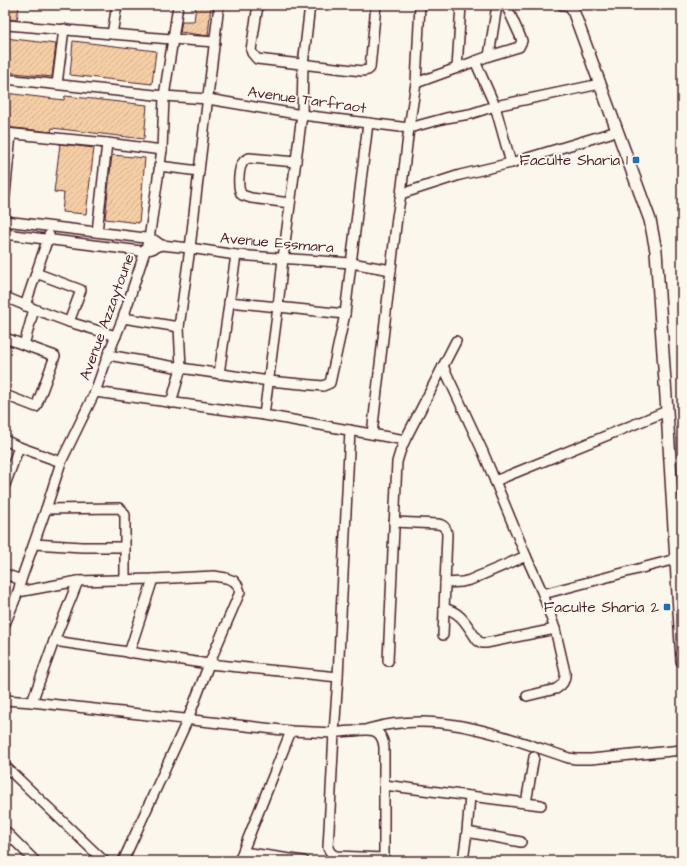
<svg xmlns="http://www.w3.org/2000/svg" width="687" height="866" viewBox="0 0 687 866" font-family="'Architects Daughter',sans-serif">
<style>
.building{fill:url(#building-hatch);stroke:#4a1f2b}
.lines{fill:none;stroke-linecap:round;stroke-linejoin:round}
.minor-casing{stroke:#4a1f2b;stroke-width:12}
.tertiary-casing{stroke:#4a1f2b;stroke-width:14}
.minor{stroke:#fbf7ec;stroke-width:9}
.tertiary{stroke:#fbf7ec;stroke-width:11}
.poi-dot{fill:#1f6fb2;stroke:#fbf7ec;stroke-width:1.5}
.labels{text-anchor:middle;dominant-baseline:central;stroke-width:4;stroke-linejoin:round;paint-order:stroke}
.street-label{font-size:15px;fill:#4a1f2b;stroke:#fbf7ec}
.poi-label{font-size:15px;fill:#4a1f2b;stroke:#fbf7ec;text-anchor:end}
</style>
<defs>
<pattern id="building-hatch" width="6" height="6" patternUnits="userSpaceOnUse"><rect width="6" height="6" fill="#f5cea5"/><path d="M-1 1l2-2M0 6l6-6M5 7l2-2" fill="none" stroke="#d4b08e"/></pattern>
</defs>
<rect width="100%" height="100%" fill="#fbf7ec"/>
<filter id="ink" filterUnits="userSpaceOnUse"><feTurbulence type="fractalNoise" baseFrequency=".025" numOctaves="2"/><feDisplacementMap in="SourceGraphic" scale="8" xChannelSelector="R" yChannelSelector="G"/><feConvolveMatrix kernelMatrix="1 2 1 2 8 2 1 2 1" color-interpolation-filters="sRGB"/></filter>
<g filter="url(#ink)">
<g class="building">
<path d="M5,5H19L17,20L5,19Z"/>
<path d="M196,5H211L208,36L180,32L182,21H194Z"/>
<path d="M5,38L56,44L52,77L5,72Z"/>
<path d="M73,41L156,51L152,84L70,75Z"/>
<path d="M5,93L64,100L65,96L147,105L144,139L52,128L51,132L5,127Z"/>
<path d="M60,144L94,148L86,214L62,212L64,193L54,192Z"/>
<path d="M112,155L145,158L139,223L105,219Z"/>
</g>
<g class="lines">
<defs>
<g id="minor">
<path d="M258,5L251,50L252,53L257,59L362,71L368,70L370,68L376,5"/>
<path d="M562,5L571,6"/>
<path d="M5,25C75,30 145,38 215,42"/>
<path d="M112,34L117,5"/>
<path d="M489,56L497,5"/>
<path d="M475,61L495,106L511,163"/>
<path d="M457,68L461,5"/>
<path d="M5,79L164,96L208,99L302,115L368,123L409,128L446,118L470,114L495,106L600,84"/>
<path d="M416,83L457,68L489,56L519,47L522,41L521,38L506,5"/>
<path d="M57,84L64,29"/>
<path d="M5,133L107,143L162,150"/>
<path d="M159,166L199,171"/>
<path d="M401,194L460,175L511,163L617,131"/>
<path d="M5,195L11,134"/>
<path d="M290,203L251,198L242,195C237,189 238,167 244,161C246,159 247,159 249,158L296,162"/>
<path d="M5,221L145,238L154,240L161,245L190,248L236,255L351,263L391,270"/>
<path d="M97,232L107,143"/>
<path d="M5,234L141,251L152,249L161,245"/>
<path d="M36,273L81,290L69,322"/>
<path d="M5,297L34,309L69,322L116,336"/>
<path d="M229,302L345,314"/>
<path d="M25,306L49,235"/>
<path d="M123,318L179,327"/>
<path d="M5,338L55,356L36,407L5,395"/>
<path d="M24,345L34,309"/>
<path d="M108,355L181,368L269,381L323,386L330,383L345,314L368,123"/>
<path d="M443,366L483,452L526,556L543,594L555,629L565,672C566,680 563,685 556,689L527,696"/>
<path d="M219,374L236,255"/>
<path d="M95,392L264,415L405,440"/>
<path d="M171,403L181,368L179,327L190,248L199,171L219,5"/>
<path d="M264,415L278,307L283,258L302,115L303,65L310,5"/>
<path d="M372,434L397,217L401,194L409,128L416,83L420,5"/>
<path d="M5,440L19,447L61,462"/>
<path d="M495,481L667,411"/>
<path d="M5,485L19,447"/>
<path d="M46,509L119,508L122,510L125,515V580"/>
<path d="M394,522L438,524C444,525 447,529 447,535L443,635"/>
<path d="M34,544L82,547H125"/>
<path d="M5,574L21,580"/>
<path d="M445,583L462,582L470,580L526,556"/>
<path d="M18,592L78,581L153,579L214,576L226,578L234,581L238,586L240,592L209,664L188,719L123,861"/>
<path d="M543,594L676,559"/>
<path d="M444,609C461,610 469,629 478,641L482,643H486L555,629"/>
<path d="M5,624L18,592L21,580L46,509L61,462L95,392L108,355L123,318L149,239L162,150L164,96L173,39L178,5"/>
<path d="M54,641L209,664L338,677"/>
<path d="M129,653L153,579"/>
<path d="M388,661L397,462L400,452L405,440L456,341"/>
<path d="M5,700L32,702L291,731L334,733L338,677L350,430"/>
<path d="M32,702L54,641L78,581"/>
<path d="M368,729C440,709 502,736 569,758L576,759H591L682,750"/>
<path d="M5,766L104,861"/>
<path d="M384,785L541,805"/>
<path d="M526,803L534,757"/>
<path d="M5,831L35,861"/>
<path d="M467,832L521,842"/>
<path d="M243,852L304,861"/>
<path d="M384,858L336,856C331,854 330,852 328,848L334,733C340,732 347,731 353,731C368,729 382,727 384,747V861"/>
<path d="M239,861L291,731"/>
<path d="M463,861L467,832L470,796"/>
</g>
<path id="tertiary" d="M571,5L650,220L656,251L667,411L682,661"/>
</defs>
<use href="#minor" class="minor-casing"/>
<use href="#tertiary" class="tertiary-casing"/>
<use href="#minor" class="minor"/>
<use href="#tertiary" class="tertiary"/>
</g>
</g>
<g class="poi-dot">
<rect x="632" y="156" width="8" height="8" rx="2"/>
<rect x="663" y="603" width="8" height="8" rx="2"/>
</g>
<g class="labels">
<g class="street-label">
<text transform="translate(307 100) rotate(8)">Avenue Tarfraot</text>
<text transform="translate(277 243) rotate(5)">Avenue Essmara</text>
<text transform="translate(107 317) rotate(-70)">Avenue Azzaytoune</text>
</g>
<g class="poi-label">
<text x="628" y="160">Faculte Sharia 1</text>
<text x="659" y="607">Faculte Sharia 2</text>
</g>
</g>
<rect width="687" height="866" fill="none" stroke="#fbf7ec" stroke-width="20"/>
<rect x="10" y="10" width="667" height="846" fill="none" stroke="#4a1f2b" stroke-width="1.5" filter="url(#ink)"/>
</svg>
